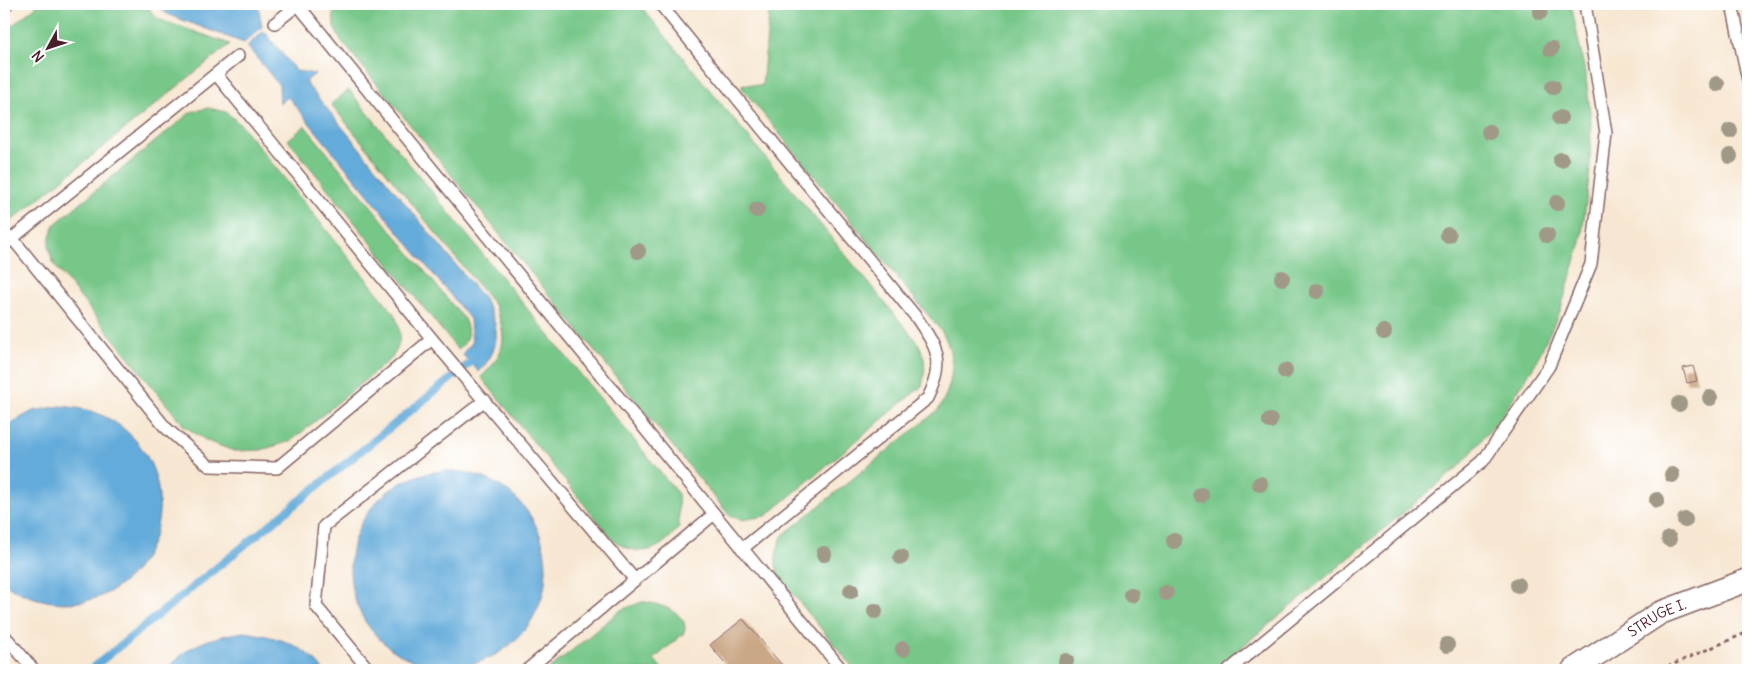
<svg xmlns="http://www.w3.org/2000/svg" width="1752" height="674" viewBox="0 0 1752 674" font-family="Delius,sans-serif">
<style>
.green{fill:#77c789;stroke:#60735a}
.water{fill:#64abda;stroke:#576582}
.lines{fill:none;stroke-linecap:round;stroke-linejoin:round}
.stream{stroke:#64abda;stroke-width:8}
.building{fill:#caa786}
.service-casing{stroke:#876565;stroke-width:14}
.minor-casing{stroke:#876565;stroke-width:25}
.path{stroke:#876565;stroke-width:3;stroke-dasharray:4 4;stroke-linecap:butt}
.service{stroke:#fff;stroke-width:11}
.minor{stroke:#fff;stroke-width:22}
.tree{fill:#a19988}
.labels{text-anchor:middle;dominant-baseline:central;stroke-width:4.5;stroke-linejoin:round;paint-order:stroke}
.street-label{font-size:14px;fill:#4a1f2b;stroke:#fff}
</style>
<rect width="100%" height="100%" fill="#fff"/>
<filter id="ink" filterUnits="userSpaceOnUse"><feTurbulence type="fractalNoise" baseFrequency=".02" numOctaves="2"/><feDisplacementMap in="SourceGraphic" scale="10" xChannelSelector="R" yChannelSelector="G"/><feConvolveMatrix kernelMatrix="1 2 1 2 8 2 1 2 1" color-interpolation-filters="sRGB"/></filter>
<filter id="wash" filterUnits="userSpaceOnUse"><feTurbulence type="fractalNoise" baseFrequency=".0096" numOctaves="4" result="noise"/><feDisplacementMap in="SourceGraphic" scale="20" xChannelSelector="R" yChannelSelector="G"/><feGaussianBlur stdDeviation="1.12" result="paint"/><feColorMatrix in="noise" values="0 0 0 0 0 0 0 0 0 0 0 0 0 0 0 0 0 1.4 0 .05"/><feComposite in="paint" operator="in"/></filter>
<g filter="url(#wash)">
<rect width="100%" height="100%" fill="#f7e7d2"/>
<g class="green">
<path d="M39,4H145L158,19L230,44L4,227V32Z"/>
<path d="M333,4H639L918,343C926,357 926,370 922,386L766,516L741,520L729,515L340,39L334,27Z"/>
<path d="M770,4H1571L1586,78L1591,121L1590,170L1581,242L1560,311L1535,364L1501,417L1461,465L1214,670H855L779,577C774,561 775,551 783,535L938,410C954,385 957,357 942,332L741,87L743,84L762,86Z"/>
<path d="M349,90L678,494L679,527C660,552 639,559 613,540L481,377C506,353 508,339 495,306L331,104Z"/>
<path d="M208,108L226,112L241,125L394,313C402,333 402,340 392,358L291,441L261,450L234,451L207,441L184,426L55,266C47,248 47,242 55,224L191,112Z"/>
<path d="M305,126L464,319C470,332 468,341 458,350L288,140Z"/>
<path d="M642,602C656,602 691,613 684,633L654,659L663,670H548L621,610Z"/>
</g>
<g class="water">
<path d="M156,4H258L262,27L244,43L167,14Z"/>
<path d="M264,31L296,71L315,74L305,82L484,299C500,327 502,347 479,372L462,354L472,343L470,319L288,97L280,103L279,85L247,46Z"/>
<path d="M61,406C69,407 79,408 87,410C100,413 114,421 124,429C197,490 149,615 52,602C35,599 17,594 4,582V427L33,411Z"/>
<circle cx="448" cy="569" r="98"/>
<path d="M244,632C274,636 305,644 323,670H168C185,644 216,636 244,632Z"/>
</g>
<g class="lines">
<path class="stream" d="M90,670L470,363L476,356"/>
</g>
<g id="blocks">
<g class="building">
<path d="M1693,366L1697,381L1687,383L1683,368Z"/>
<path d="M743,619L786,670H731L710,645Z"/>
</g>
</g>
</g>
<g filter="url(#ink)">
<use href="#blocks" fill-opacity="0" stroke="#876565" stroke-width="1"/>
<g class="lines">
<defs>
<g id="service">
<path d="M660,4L916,317C938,349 946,362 928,398L742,549"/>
<path d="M1732,4L1748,80"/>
<path d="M298,5L842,670"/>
<path d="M4,7L7,4"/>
<path d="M275,23L299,4"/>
<path d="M216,74L432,339L635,580"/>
<path d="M12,238L165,427L209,466L277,468L432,339"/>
<path d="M4,245L238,56"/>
<path d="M4,635L34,670"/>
<path d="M369,670L316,606L324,526L485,400"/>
<path d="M527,670L714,514"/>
<path d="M1229,670L1483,461L1549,366L1591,264L1606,133L1585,4"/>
</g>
<g id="minor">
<path id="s1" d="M1573,670L1660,613L1748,580"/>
</g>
</defs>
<use href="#service" class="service-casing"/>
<use href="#minor" class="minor-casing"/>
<path class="path" d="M1660,670L1748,632"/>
<use href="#service" class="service"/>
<use href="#minor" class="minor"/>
</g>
<g class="tree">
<circle cx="1540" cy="12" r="8"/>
<circle cx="1551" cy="49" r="8"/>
<circle cx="1717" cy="84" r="8"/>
<circle cx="1553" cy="87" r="8"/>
<circle cx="1560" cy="118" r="8"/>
<circle cx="1730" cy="131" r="8"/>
<circle cx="1489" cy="132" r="8"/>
<circle cx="1730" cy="156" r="8"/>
<circle cx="1561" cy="160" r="8"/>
<circle cx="1557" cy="203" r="8"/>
<circle cx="757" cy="210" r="8"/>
<circle cx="1448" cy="235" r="8"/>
<circle cx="1547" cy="235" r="8"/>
<circle cx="638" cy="251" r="8"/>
<circle cx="1282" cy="278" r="8"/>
<circle cx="1317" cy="291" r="8"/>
<circle cx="1384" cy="332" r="8"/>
<circle cx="1285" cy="371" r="8"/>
<circle cx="1710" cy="398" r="8"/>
<circle cx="1679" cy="404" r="8"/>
<circle cx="1270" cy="421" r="8"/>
<circle cx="1672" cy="475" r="8"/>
<circle cx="1260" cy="484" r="8"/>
<circle cx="1201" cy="495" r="8"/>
<circle cx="1657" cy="500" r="8"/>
<circle cx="1685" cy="520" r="8"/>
<circle cx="1669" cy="539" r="8"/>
<circle cx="1174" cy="541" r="8"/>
<circle cx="824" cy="554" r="8"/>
<circle cx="901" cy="557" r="8"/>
<circle cx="1518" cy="585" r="8"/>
<circle cx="851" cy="591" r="8"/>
<circle cx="1166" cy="593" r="8"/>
<circle cx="1131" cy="595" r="8"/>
<circle cx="875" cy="611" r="8"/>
<circle cx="1447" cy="645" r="8"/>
<circle cx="903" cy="649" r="8"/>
<circle cx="1066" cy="661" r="8"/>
</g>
</g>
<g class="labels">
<g class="street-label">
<text stroke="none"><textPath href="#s1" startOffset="99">STRUGE I.</textPath></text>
</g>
</g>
<rect width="1752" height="674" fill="none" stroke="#fff" stroke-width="20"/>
<g transform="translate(48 48) rotate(230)" stroke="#ffffff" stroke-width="4" paint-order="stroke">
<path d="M0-4L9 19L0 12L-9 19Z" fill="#4a1f2b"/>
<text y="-8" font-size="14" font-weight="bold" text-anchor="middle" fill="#4a1f2b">N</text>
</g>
</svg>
